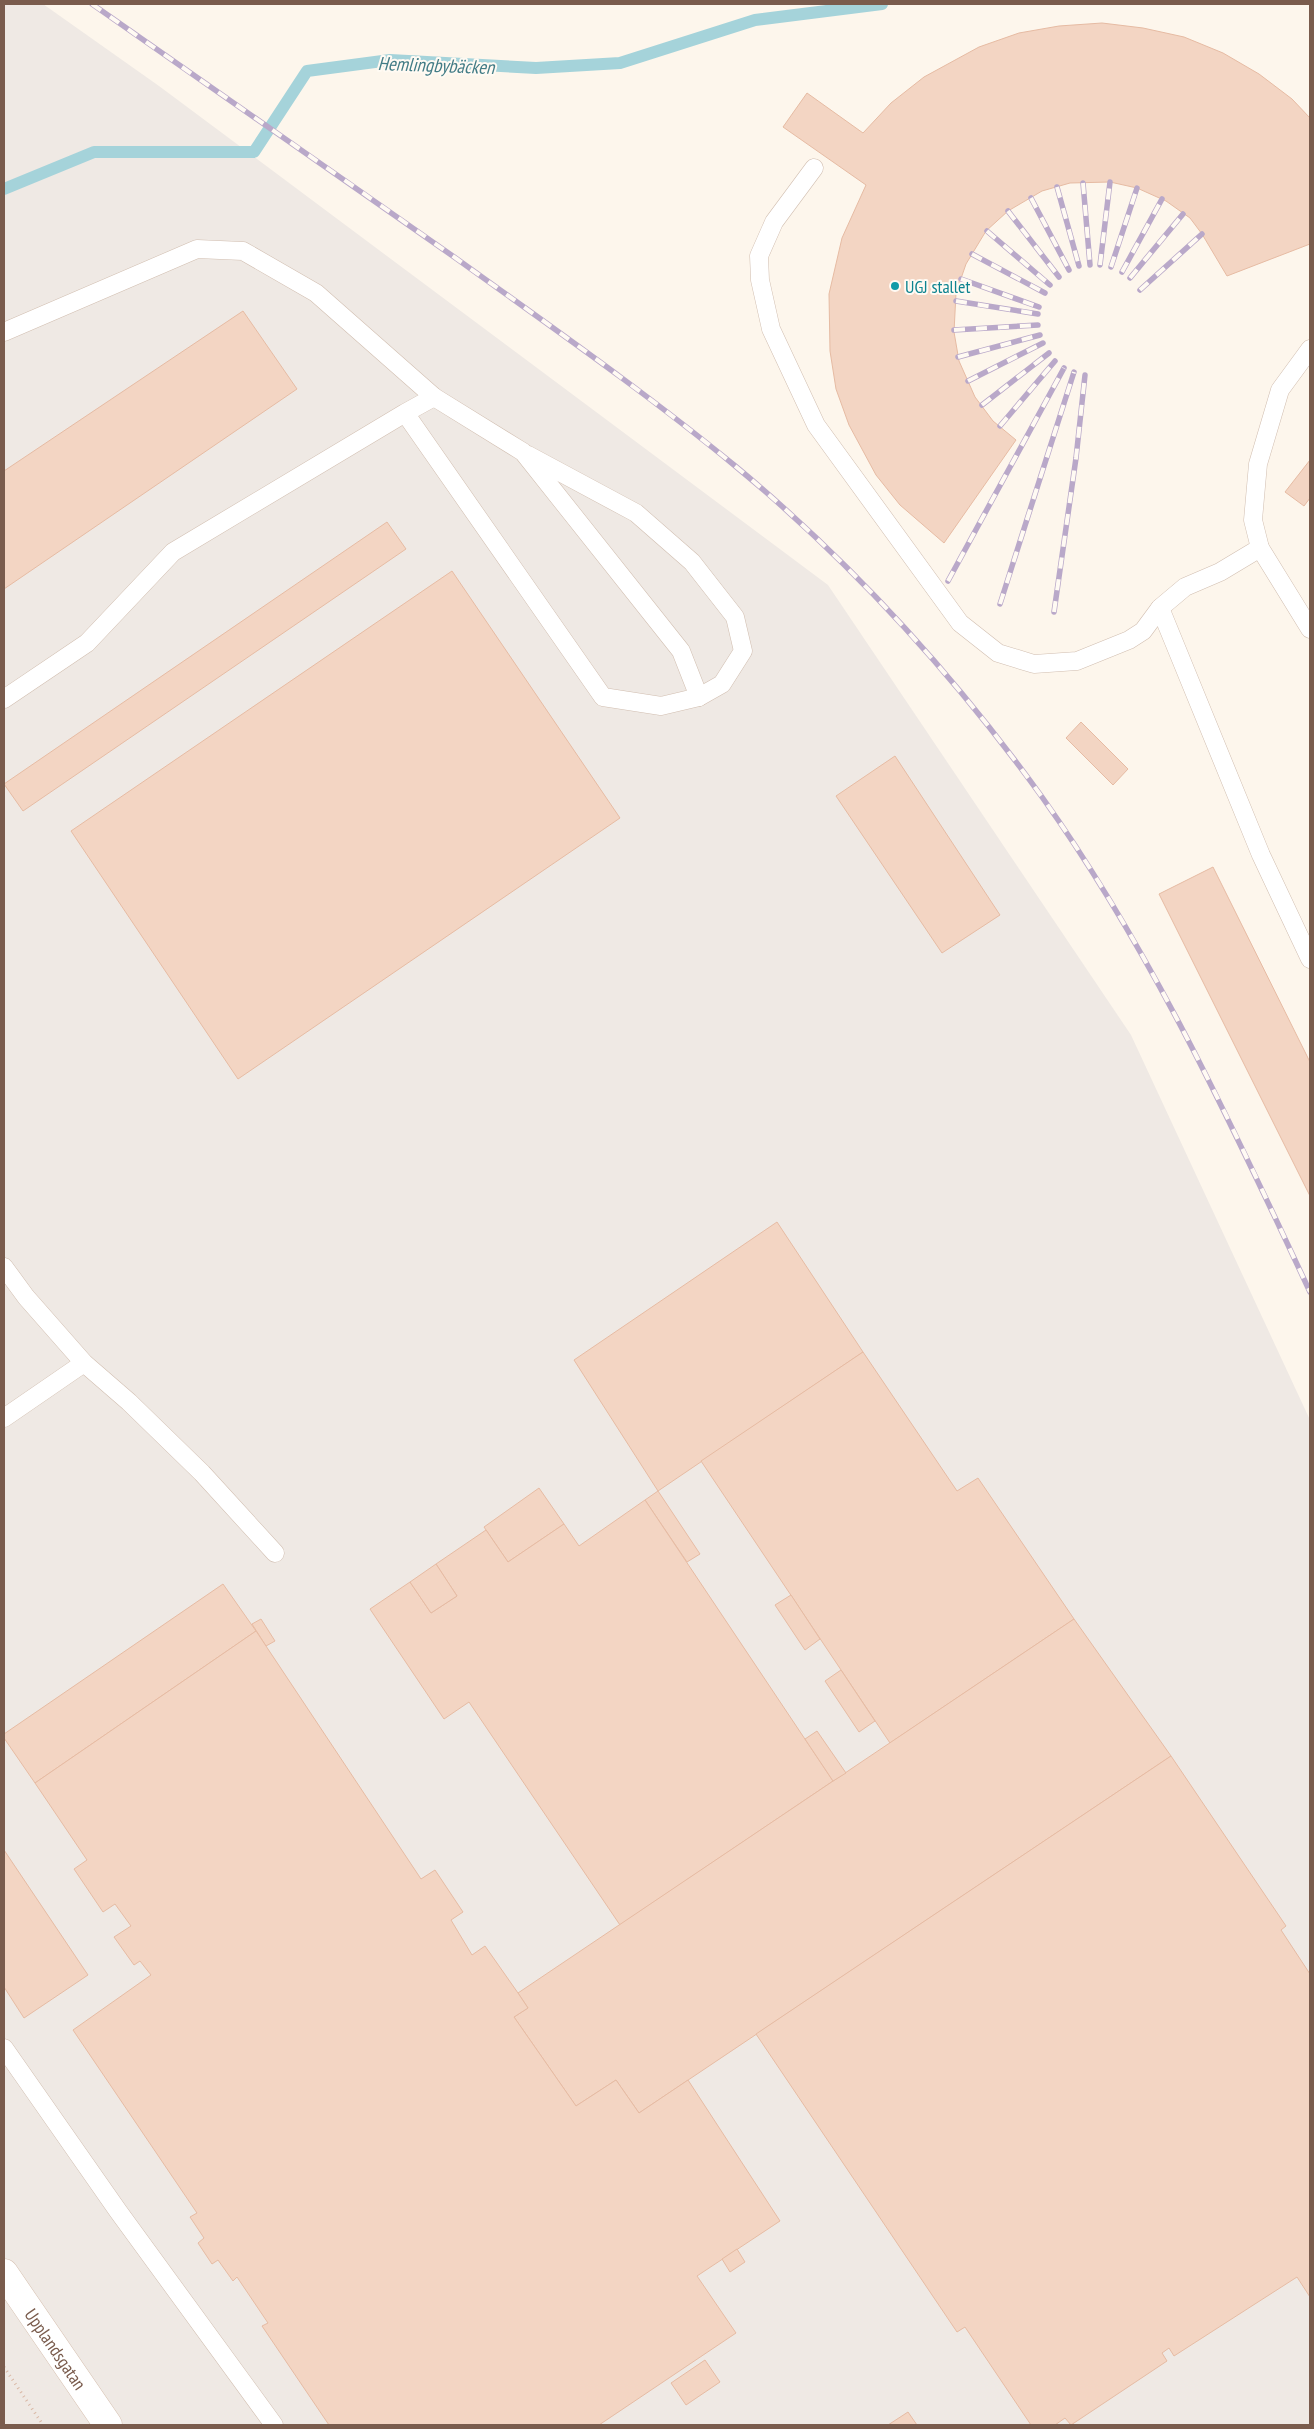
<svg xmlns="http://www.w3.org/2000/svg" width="1314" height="2429" viewBox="0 0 1314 2429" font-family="'PT Sans Narrow',sans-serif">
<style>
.industrial{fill:#efe9e4}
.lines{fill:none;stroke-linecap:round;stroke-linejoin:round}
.stream{stroke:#a5d3da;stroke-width:12}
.building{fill:#f3d5c3;stroke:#e6bba3}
.lane-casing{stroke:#d1beb0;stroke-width:19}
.secondary-casing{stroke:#d6c0b0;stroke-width:29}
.path{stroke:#d9b8a5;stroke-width:3;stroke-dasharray:1 4;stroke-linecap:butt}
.lane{stroke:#fff;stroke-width:18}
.secondary{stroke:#fff;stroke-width:28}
.rail-casing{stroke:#b9a8c9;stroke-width:5.5}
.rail{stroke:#fffaf3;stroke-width:4;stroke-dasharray:11;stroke-linecap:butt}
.culture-dot{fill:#0f9aa8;stroke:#fffaf3;stroke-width:2}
.labels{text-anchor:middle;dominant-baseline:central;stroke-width:4;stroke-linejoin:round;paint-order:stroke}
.culture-label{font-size:18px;fill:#0d838f;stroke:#fffaf3;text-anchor:start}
.street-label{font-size:18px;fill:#7a5c4d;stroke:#fffaf3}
.water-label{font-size:19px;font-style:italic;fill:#437c86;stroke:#fffaf3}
</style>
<rect width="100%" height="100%" fill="#fdf6ec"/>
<path class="industrial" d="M4,4H43L159,86L828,585L1131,1035L1310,1420V2425H4Z"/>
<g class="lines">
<path class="stream" d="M4,189L94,152H254L307,71L390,60L536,68L620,63L755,20L882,4"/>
</g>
<g class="building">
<path d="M1102,23L1143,28L1184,37L1223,53L1259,74L1292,99L1310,118V244L1227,276L1202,234L1190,218L1166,201L1137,188L1110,182L1070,183L1042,191L1008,211L986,231L966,264L956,293L954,332L959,361L975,397L993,421L1016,440L944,543L900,505L876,475L849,425L836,389L830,351L829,294L842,238L866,185L783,127L807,93L863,133L891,103L924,77L979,47L1019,33L1059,26Z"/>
<path d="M243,311L297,389L4,589V471Z"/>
<path d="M1310,460V498L1304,506L1285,492Z"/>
<path d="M387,522L406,549L23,811L4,784Z"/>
<path d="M452,571L620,818L238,1079L71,831Z"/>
<path d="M1081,722L1128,769L1113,785L1066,738Z"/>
<path d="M895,756L1000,915L942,953L836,796Z"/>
<path d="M1213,867L1310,1062V1196L1159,894Z"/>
<path d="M777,1222L863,1352L658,1491L574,1360Z"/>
<path d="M863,1352L957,1491L978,1478L1074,1619L890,1743L701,1461Z"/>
<path d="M539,1488L564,1524L508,1562L484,1527Z"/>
<path d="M658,1491L700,1554L687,1562L645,1500Z"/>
<path d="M645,1500L833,1781L620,1925L469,1702L444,1719L370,1609L410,1582L431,1613L457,1596L436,1564L486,1530L508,1562L564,1524L579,1546Z"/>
<path d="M436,1564L457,1596L431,1613L410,1582Z"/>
<path d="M223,1584L256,1631L35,1783L4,1738V1734Z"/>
<path d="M791,1595L820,1639L805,1650L775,1605Z"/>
<path d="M261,1619L275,1641L266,1646L252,1624Z"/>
<path d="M1074,1619L1171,1756L639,2113L616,2080L576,2106L514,2017L528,2008L518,1993Z"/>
<path d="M256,1631L421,1879L435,1870L463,1912L451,1920L472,1955L485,1946L518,1993L528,2008L514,2017L576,2106L616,2080L639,2113L688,2080L780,2221L697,2276L736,2333L599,2425H329L262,2326L268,2323L237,2277L233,2281L218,2260L212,2264L198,2243L204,2238L190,2217L197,2213L73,2030L151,1975L140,1961L134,1965L114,1937L131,1926L115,1904L103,1912L74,1869L87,1860L35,1783Z"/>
<path d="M841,1670L875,1721L859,1732L825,1681Z"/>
<path d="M817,1731L846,1773L833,1781L805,1739Z"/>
<path d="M1171,1756L1286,1926L1281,1930L1310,1974V2297L1297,2277L1174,2356L1169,2348L1162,2353L1167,2361L1071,2425L1065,2418L1055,2425H1031L965,2327L957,2332L756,2034Z"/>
<path d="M4,1850L88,1975L24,2018L4,1987Z"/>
<path d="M737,2249L745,2262L730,2272L722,2259Z"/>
<path d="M705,2360L720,2382L686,2405L671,2383Z"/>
<path d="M908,2412L917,2425H888Z"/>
</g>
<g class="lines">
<defs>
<g id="lane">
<path d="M814,168L774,222L759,256L760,280L771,329L816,425L960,623L998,653L1034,664L1077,661L1129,640L1143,631L1160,608L1185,587L1220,572L1260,548"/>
<path d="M4,332L197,249L243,251L316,293L434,397"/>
<path d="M1310,349L1280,390L1258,464L1253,520L1260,548L1310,629"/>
<path d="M528,455L636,513L692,562L735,617L743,651L722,684L699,697"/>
<path d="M1160,608L1261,855L1310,959"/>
<path d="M4,699L87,643L173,552L405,413L434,397L523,452L681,651L699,697L661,706L603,697L405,413"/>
<path d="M4,1267L26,1297L84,1363L129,1402L202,1473L275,1553"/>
<path d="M4,1418L84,1363"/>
<path d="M4,2048L118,2211L274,2425"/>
</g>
<g id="secondary">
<path id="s1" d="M4,2273L108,2425"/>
</g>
</defs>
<use href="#lane" class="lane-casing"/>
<use href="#secondary" class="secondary-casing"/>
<path class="path" d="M4,2367L43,2425"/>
<use href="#lane" class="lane"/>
<use href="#secondary" class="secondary"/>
<defs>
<g id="rail">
<path d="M92,4C213,89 335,173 457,259C550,326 645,392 734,465C850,561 954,675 1042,797C1151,950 1231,1123 1310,1292"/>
<path d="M1083,183L1090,265"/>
<path d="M1057,187L1079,266"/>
<path d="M1031,198L1069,270"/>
<path d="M1008,211L1059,277"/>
<path d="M987,231L1050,285"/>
<path d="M972,254L1045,293"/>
<path d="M1100,265L1110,182"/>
<path d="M1111,267L1137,188"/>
<path d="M1122,272L1162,199"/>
<path d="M1130,278L1183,214"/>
<path d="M961,279L1039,307"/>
<path d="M1140,290L1202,234"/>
<path d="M956,301L1038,314"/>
<path d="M954,330L1038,325"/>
<path d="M958,357L1040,335"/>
<path d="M968,381L1043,343"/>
<path d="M982,405L1049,353"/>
<path d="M1000,426L1055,361"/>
<path d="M948,581L1064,368"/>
<path d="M1000,604L1074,372"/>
<path d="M1054,612L1076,458L1085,375"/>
</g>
</defs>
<use href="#rail" class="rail-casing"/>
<use href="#rail" class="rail"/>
</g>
<circle class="culture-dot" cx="895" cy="286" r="5"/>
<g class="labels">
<g class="culture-label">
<text x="905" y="286">UGJ stallet</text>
</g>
<g class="street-label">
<text stroke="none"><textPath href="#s1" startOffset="92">Upplandsgatan</textPath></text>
</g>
<g class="water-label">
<text transform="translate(436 65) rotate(2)">Hemlingbybäcken</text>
</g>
</g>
<rect width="1314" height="2429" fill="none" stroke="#7a5c4d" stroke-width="10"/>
</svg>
